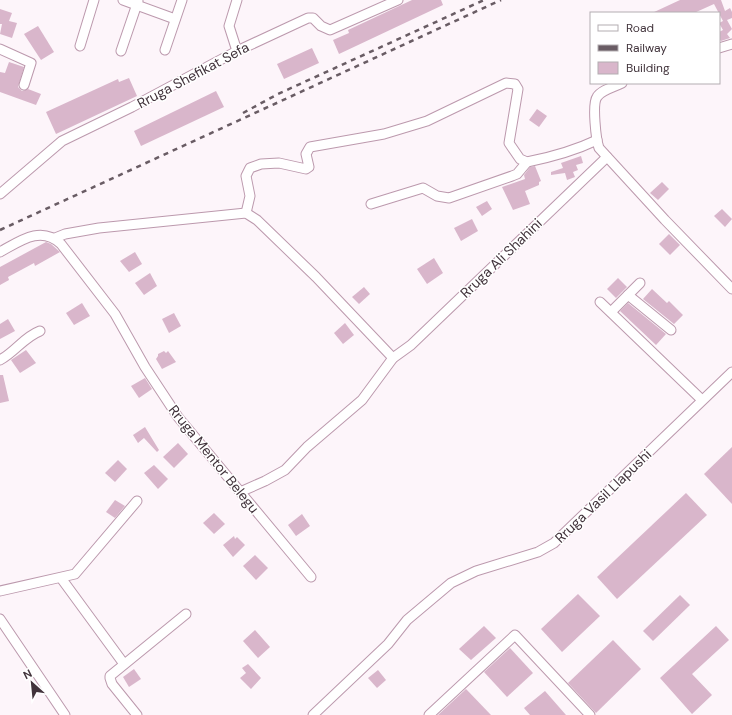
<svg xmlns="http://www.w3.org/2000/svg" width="732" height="715" viewBox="0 0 732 715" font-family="'DM Sans',sans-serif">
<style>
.building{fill:#d9b6cb}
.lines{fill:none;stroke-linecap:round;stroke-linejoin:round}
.street-casing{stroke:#bc99ad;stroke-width:11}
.street{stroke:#fff;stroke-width:9}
.rail{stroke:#695c64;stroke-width:2.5;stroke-dasharray:5 5;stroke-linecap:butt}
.labels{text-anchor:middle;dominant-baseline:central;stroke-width:3;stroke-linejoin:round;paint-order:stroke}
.street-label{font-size:14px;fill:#41333b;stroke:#fff}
</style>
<rect width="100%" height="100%" fill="#fdf5fa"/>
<g class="building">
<path d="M412,0H441L443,5L339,54L333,40L349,33L348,30Z"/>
<path d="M680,0H721L725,11L730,8L732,12V18L727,20L732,29L727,34L730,38L721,41L719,39V32L723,30L719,23L723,21L714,4L694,13H652Z"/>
<path d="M0,9L12,13L9,21L17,23L12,38L0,34L2,24H0Z"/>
<path d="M38,26L54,52L41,60L24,34Z"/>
<path d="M312,48L319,63L284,79L277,64Z"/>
<path d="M9,62L24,67L18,87L22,91L28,89L41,94L36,105L0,92V72L5,73Z"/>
<path d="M129,78L137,96L56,134L46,112L118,79L119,82Z"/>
<path d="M216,91L224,107L141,146L134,131Z"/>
<path d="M537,109L547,116L539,127L529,120Z"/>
<path d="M581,156L583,163L576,165L578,170L573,172L575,177L567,180L565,173L551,175V172L563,168L561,163Z"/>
<path d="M535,166L541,181L539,182V185L525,191L530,204L513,210L502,187L525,179L524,175L530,167Z"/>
<path d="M662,182L669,189L658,200L650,193Z"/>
<path d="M487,201L492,209L482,216L476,207Z"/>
<path d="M722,209L732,219L725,227L714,216Z"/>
<path d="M472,219L478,231L461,241L454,228Z"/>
<path d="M669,234L680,245L670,255L659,244Z"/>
<path d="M46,242L51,244L60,252L35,266L34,263L8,277L9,280L0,285V267Z"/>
<path d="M135,252L142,264L129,272L120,261Z"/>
<path d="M434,258L443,273L427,284L417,269Z"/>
<path d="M150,273L157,286L144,295L135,283Z"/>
<path d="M618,278L627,287L616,298L607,289Z"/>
<path d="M364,287L370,294L359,304L352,297Z"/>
<path d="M652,289L667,303L669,301L683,315L674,324L643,299Z"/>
<path d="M82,303L90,316L74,325L66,313Z"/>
<path d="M628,303L666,334L656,345L620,311Z"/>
<path d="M174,313L181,326L169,333L162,319Z"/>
<path d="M8,319L15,331L0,339V324Z"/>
<path d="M345,323L354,335L343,344L334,333Z"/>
<path d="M26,350L36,363L20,373L11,360Z"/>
<path d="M164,351L166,353L168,351L176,362L162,369L156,359L158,356V354Z"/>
<path d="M0,375H3L9,401L0,403Z"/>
<path d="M145,378L152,389L139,398L131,386Z"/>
<path d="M145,427L159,450L157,452L144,438L138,443L133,435Z"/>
<path d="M178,443L188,454L174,468L163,457Z"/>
<path d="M732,447V504L704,474Z"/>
<path d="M118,460L127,469L115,482L105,473Z"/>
<path d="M154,465L168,479L158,489L144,473Z"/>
<path d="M686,493L707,515L617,599L597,577Z"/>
<path d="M115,500L125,506L115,518L106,512Z"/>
<path d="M214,513L225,524L214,534L203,523Z"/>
<path d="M302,514L310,526L296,536L288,525Z"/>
<path d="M234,536L235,539L237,537L245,545L233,557L223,545Z"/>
<path d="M255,555L268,568L256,580L243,566Z"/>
<path d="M578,594L600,616L562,652L541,629Z"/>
<path d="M680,595L690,605L653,641L643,631Z"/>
<path d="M484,626L496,638L471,660L459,649Z"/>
<path d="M716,626L729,640L692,674L712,695L692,714L660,678Z"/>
<path d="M255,630L270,647L258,658L243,641Z"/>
<path d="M613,640L641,669L596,713L568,683Z"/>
<path d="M510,648L533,673L507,697L484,672Z"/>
<path d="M248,664L261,678L251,689L240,678L246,673L242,668Z"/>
<path d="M134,669L141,679L129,687L123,677Z"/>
<path d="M378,670L386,680L377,688L368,678Z"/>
<path d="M466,689L491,715H438Z"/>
<path d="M545,691L566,715H530L524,708Z"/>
</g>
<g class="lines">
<defs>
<g id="street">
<path d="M123,0L175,19"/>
<path d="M237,0L229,26L237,51"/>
<path d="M80,46L94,0"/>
<path d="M719,48L732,44"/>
<path d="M0,49L31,63L24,85"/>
<path d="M165,50L182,0"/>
<path d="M121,51L138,1"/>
<path d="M622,83C614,87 601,90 597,97C592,104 596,140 599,148L665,220L732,289"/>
<path d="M0,194L62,141L132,107L237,51L308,18H313L321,26L330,30L398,0"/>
<path d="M371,204L423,188L437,196L449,198L512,176L517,174L527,162"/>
<path d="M246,213L250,196L246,176L250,168L261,164L279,163L306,169L309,167L306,154L310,147L384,134L427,121L506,83L515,84L518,89L509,143L520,159L527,162C552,157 574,151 597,140"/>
<path d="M55,238L65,234L99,228L246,213L257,220L316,277L393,358"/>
<path d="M0,252C20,241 41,225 61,244L115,314L145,367L178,417L311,577"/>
<path d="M628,295L671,330"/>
<path d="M600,302L702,400"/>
<path d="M611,312L640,283"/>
<path d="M0,360C15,352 24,337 40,331"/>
<path d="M240,492L265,481L285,470L307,447L362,400L393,358L411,345L607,157"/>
<path d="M61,578L124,664"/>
<path d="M0,591L75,574L137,501"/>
<path d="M0,619L65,715"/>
<path d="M137,715L112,684L110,678V676L186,614"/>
<path d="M313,715L388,644L407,620L451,583L476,571L538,552L554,543L732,372"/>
<path d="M429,715L515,635L590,715"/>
</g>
</defs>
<use href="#street" class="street-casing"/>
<use href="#street" class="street"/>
<g class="rail">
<path d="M243,113L278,94L484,0"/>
<path d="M0,230L501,0"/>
</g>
</g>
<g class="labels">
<g class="street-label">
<text transform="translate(193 75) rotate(-28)">Rruga Shefikat Sefa</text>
<text transform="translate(501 258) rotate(-44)">Rruga Ali Shahini</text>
<text transform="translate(214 459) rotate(51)">Rruga Mentor Belegu</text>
<text transform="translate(603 496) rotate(-44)">Rruga Vasil Llapushi</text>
</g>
</g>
<rect x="590" y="12" width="130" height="72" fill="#ffffff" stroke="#b3adb1"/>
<rect x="598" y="25" width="20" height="6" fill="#ffffff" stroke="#b3adb1"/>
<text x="626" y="32" font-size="12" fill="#41333b">Road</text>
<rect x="598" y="45" width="20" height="6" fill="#695c64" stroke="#b3adb1"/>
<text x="626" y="52" font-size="12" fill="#41333b">Railway</text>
<rect x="598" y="62" width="20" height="12" fill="#d9b6cb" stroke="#b3adb1"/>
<text x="626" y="72" font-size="12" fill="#41333b">Building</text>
<g transform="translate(32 683) rotate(333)" stroke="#ffffff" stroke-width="3" paint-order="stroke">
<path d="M0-3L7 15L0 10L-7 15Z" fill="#41333b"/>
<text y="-6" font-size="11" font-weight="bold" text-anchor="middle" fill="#41333b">N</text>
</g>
</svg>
